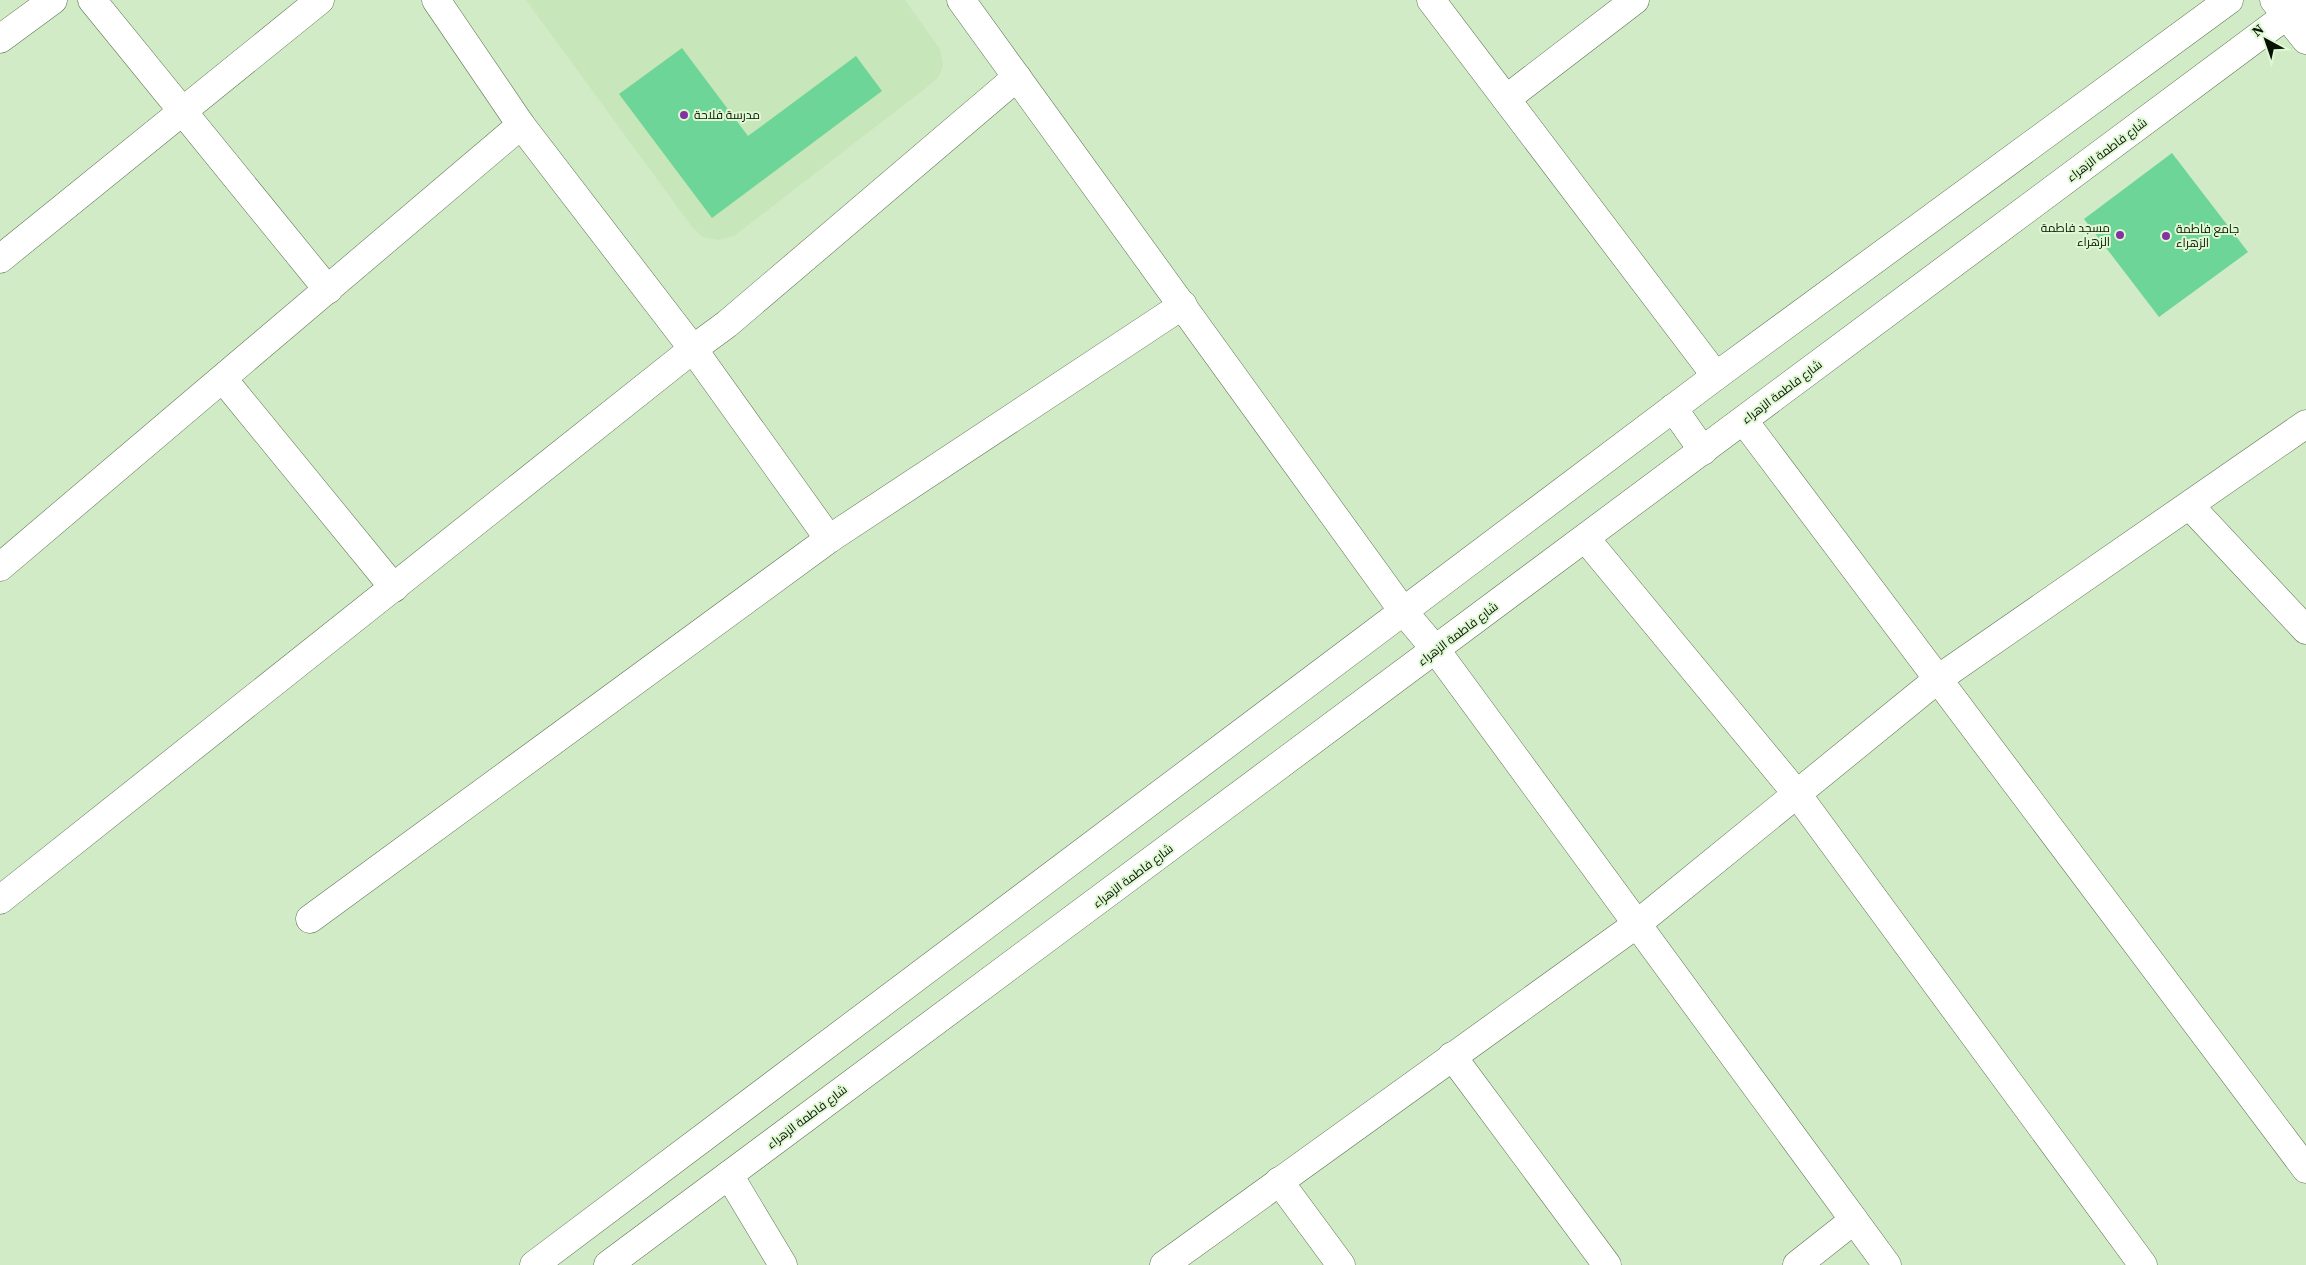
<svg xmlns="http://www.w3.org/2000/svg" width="2306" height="1265" viewBox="0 0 2306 1265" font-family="'Source Serif 4',Cairo,serif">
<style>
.built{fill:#c7e6b9}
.building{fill:#6ed599}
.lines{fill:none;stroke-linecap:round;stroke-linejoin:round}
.street-casing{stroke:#5e7553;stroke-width:29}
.secondary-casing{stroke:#5e7553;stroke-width:29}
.street{stroke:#fff;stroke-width:28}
.secondary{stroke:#fff;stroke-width:28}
.poi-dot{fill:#8432a1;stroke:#def9d2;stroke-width:2}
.labels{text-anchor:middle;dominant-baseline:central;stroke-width:4;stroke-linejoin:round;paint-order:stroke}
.poi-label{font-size:12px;fill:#091105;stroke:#def9d2;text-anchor:start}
.street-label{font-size:12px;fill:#091105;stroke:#def9d2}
</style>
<rect width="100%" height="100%" fill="#d1ebc6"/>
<path class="built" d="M526,0H905L940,49L943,66L938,78L922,91L734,236L718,240L703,237L692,227Z"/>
<g class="building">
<path d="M682,48L748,136L856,56L882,91L712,218L619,94Z"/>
<path d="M2172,153L2248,252L2159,317L2084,219Z"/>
</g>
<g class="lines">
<defs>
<g id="street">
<path d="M92,0L328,290"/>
<path d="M436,0L521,125L693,349L829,539"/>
<path d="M961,0L1403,611L1436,650L1887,1265"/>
<path d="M1431,0L1716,376"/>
<path d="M2274,0L2306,40"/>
<path d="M0,39L53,0"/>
<path d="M1506,99L1635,0"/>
<path d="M0,259L320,0"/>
<path d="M223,379L394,588"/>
<path d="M1744,421L2306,1169"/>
<path d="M2190,506L2306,630"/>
<path d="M1586,539L1797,794L2143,1265"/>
<path d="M0,567L521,125"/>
<path d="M0,900L693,349L727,324L1017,77"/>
<path d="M310,919L829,539L1183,305"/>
<path d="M1452,1056L1607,1265"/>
<path d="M729,1175L783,1265"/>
<path d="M1279,1181L1341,1265"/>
<path d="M1164,1265L1637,924L1938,679L2306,424"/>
<path d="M1797,1265L1854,1220"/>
</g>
<g id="secondary">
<path d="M1673,408L1703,451"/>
<path d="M534,1265L1716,376L2229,0"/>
<path d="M608,1265L2306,1"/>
</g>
</defs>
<use href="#street" class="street-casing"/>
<use href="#secondary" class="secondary-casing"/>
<use href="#street" class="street"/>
<use href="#secondary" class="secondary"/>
</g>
<g class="poi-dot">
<circle cx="684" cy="115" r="5"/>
<circle cx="2120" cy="235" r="5"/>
<circle cx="2166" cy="236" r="5"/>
</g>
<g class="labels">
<g class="poi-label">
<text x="694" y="115">مدرسة فلاحة</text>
<text x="2110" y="228" text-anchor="end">مسجد فاطمة<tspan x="2110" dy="14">الزهراء</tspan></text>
<text x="2176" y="229">جامع فاطمة<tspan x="2176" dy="14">الزهراء</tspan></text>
</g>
<g class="street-label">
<text transform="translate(2107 150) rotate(-37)">شارع فاطمة الزهراء</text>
<text transform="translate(1782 392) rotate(-37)">شارع فاطمة الزهراء</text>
<text transform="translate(1458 634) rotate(-37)">شارع فاطمة الزهراء</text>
<text transform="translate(1133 876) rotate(-37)">شارع فاطمة الزهراء</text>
<text transform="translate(807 1117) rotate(-37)">شارع فاطمة الزهراء</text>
</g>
</g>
<g transform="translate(2266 40) rotate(320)" stroke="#def9d2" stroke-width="4" paint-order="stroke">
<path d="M0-4L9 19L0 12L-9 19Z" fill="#091105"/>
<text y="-8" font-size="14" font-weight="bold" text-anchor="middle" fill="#091105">N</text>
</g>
</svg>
